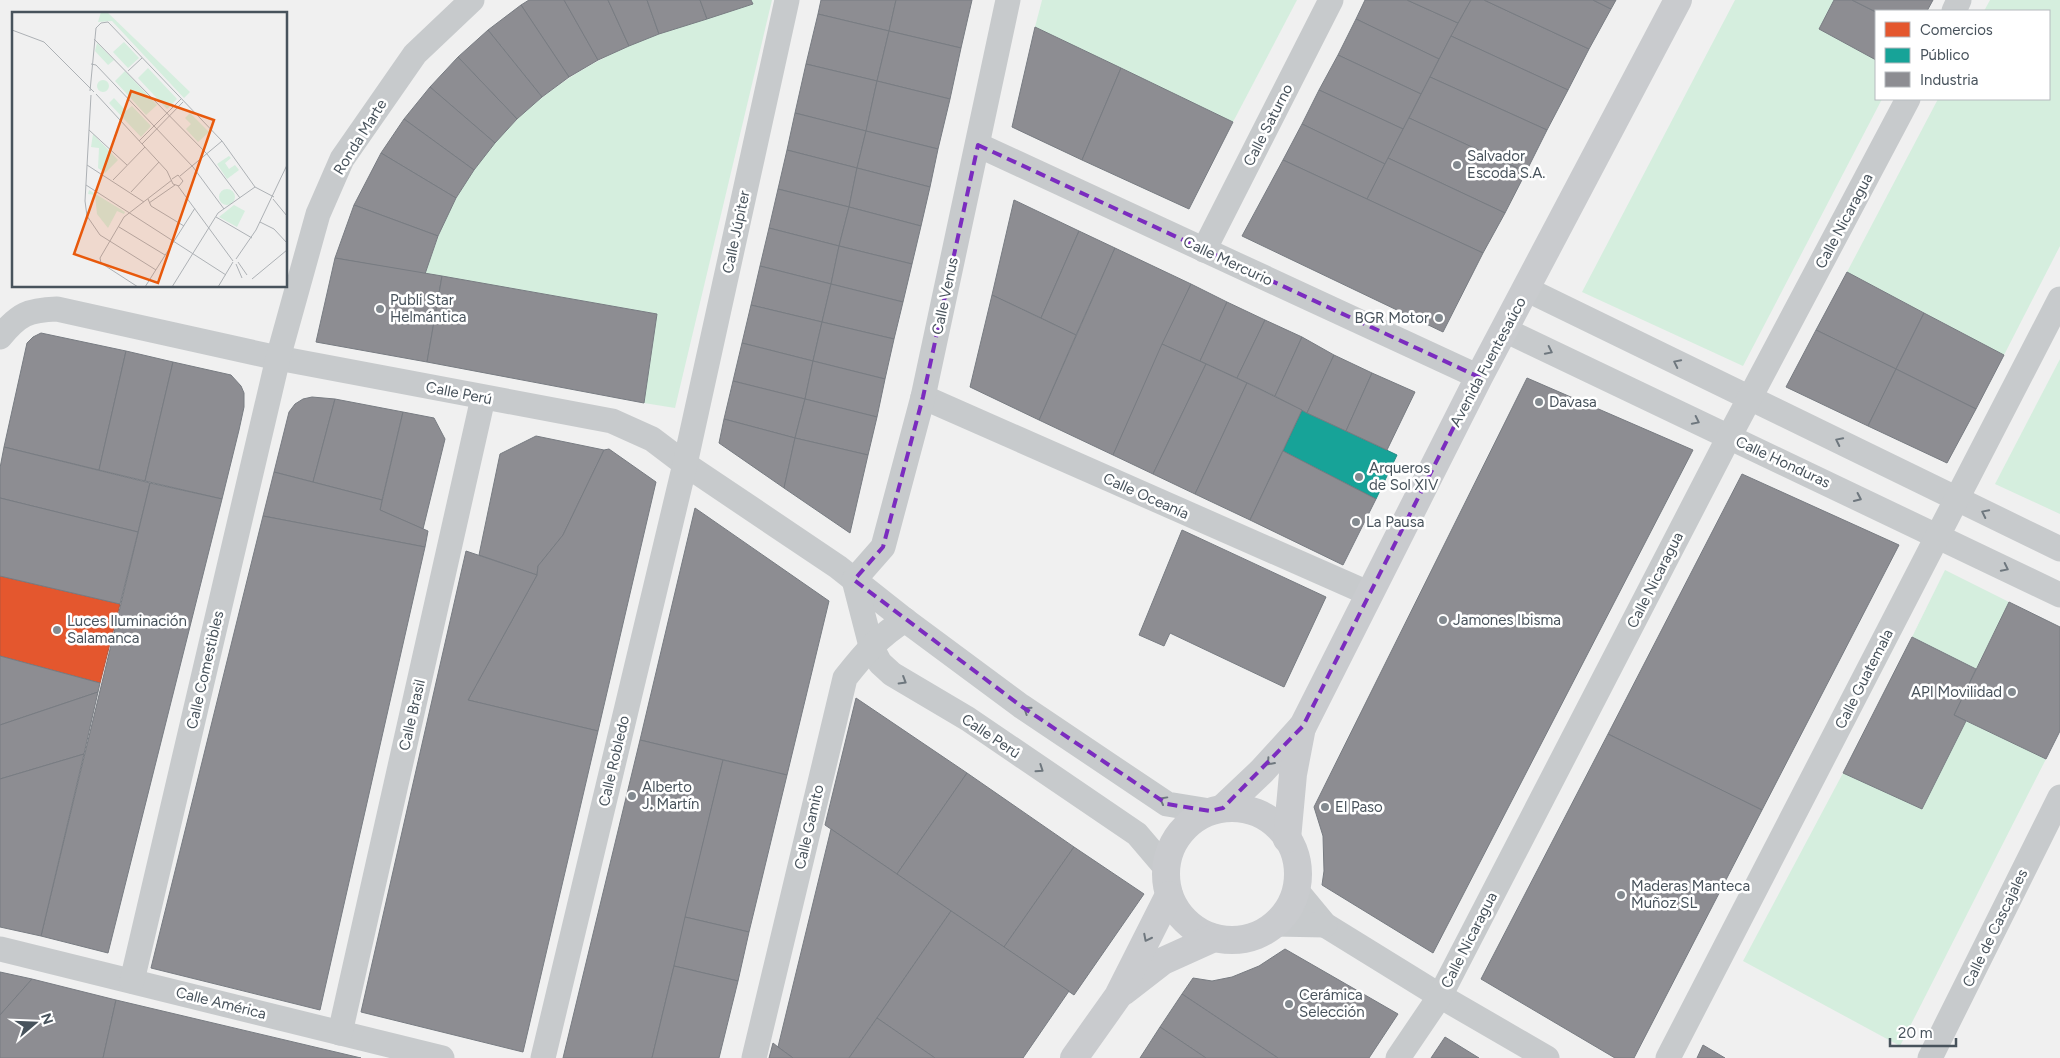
<svg xmlns="http://www.w3.org/2000/svg" width="2060" height="1058" viewBox="0 0 2060 1058" font-family="Figtree,sans-serif">
<style>
.green{fill:#d5eede}
.shops{fill:#e4572e;stroke:#b5563c}
.public{fill:#17a398;stroke:#268b86}
.industry{fill:#8d8d92;stroke:#787c82}
.lines{fill:none;stroke-linecap:round;stroke-linejoin:round}
.street{stroke:#c7cacc;stroke-width:25}
.secondary{stroke:#c9cbce;stroke-width:28}
.oneway{stroke:#6e777e}
.oneway2{stroke:#6f777e}
.marked{fill:none;stroke:#7b2cbf;stroke-width:4;stroke-dasharray:10 6;stroke-linejoin:round}
.poi-dot{fill:#838a90;stroke:#fff;stroke-width:2}
.labels{text-anchor:middle;dominant-baseline:central;stroke-width:5;stroke-linejoin:round;paint-order:stroke}
.street-label{font-size:15px;fill:#48535c;stroke:#fff}
.poi-label{font-size:15px;fill:#48535c;stroke:#fff;text-anchor:start}
.inset-road{fill:none;stroke:#adb1b5;stroke-width:1}
.view{fill:#e8590c;fill-opacity:0.15;stroke:#e8590c;stroke-width:2.5}
.inset-edge{fill:none;stroke:#48535c;stroke-width:2.5}
</style>
<rect width="100%" height="100%" fill="#f0f0f0"/>
<g class="green">
<path d="M751,0H772L675,408L644,403L657,314L425,274C434,248 443,221 457,197C496,129 555,78 627,47C667,29 711,18 752,4Z"/>
<path d="M1042,0H1297L1233,122L1035,27Z"/>
<path d="M1735,0H1834L1819,29L1876,60V99H1882L1743,366L1582,292Z"/>
<path d="M1990,0H2060V246L2004,355L1847,272L1938,99H2049V11H1984Z"/>
<path d="M2060,359V514L1995,484Z"/>
<path d="M1945,570L2009,602L1976,669L1912,637Z"/>
<path d="M1966,721L2046,759L1900,1046L1743,961L1843,773L1922,809Z"/>
</g>
<path class="shops" d="M0,576L120,604L100,683L0,656Z"/>
<path class="public" d="M1302,410L1397,455L1376,499L1283,451Z"/>
<g class="industry">
<path d="M529,0H564L598,60L569,77L521,5Z"/>
<path d="M564,0H608L629,46L598,60Z"/>
<path d="M608,0H647L659,34L629,46Z"/>
<path d="M647,0H700L707,19L659,34Z"/>
<path d="M700,0H751L753,4L707,19Z"/>
<path d="M821,0H896L889,31L818,14Z"/>
<path d="M896,0H972L961,48L889,31Z"/>
<path d="M1365,0H1407L1458,23L1439,59L1356,19Z"/>
<path d="M1407,0H1471L1458,23Z"/>
<path d="M1471,0H1484L1589,49L1568,90L1451,36Z"/>
<path d="M1484,0H1593L1611,9L1589,49Z"/>
<path d="M1593,0H1616L1611,9Z"/>
<path d="M1834,0H1852L1876,12V60L1819,29Z"/>
<path d="M1852,0H1933L1927,11L1876,12Z"/>
<path d="M521,5L569,77L542,97L488,30Z"/>
<path d="M818,14L889,31L877,81L806,64Z"/>
<path d="M1356,19L1439,59L1421,94L1338,55Z"/>
<path d="M1035,27L1121,68L1082,160L1012,127Z"/>
<path d="M488,30L542,97L517,119L458,57Z"/>
<path d="M889,31L961,48L950,99L877,81Z"/>
<path d="M1451,36L1568,90L1547,130L1430,77Z"/>
<path d="M1338,55L1421,94L1403,129L1319,90Z"/>
<path d="M458,57L517,119L495,143L430,87Z"/>
<path d="M806,64L877,81L866,131L795,113Z"/>
<path d="M1121,68L1233,122L1189,209L1082,160Z"/>
<path d="M1430,77L1547,130L1526,172L1409,118Z"/>
<path d="M877,81L950,99L938,149L866,131Z"/>
<path d="M430,87L495,143L474,170L404,119Z"/>
<path d="M1319,90L1403,129L1385,164L1302,124Z"/>
<path d="M795,113L866,131L857,168L787,150Z"/>
<path d="M1409,118L1526,172L1505,213L1388,158Z"/>
<path d="M404,119L474,170L456,198L381,153Z"/>
<path d="M1302,124L1385,164L1367,199L1283,160Z"/>
<path d="M866,131L938,149L930,187L857,168Z"/>
<path d="M787,150L857,168L849,207L778,189Z"/>
<path d="M381,153L456,198L438,236L354,205Z"/>
<path d="M1388,158L1505,213L1483,253L1367,199Z"/>
<path d="M1283,160L1483,253L1443,332L1242,236Z"/>
<path d="M857,168L930,187L921,226L849,207Z"/>
<path d="M778,189L849,207L839,246L769,228Z"/>
<path d="M1014,200L1079,231L1041,318L992,295Z"/>
<path d="M354,205L438,236L425,274L335,258Z"/>
<path d="M849,207L921,226L912,264L839,246Z"/>
<path d="M769,228L839,246L831,284L760,266Z"/>
<path d="M1079,231L1115,248L1076,335L1041,318Z"/>
<path d="M839,246L912,264L903,302L831,284Z"/>
<path d="M1115,248L1191,284L1113,455L1039,420Z"/>
<path d="M335,258L442,276L427,362L316,342Z"/>
<path d="M760,266L831,284L822,322L751,305Z"/>
<path d="M1847,272L1924,313L1896,369L1816,330Z"/>
<path d="M442,276L657,314L644,403L427,362Z"/>
<path d="M831,284L903,302L894,339L822,322Z"/>
<path d="M1191,284L1227,302L1200,361L1162,344Z"/>
<path d="M992,295L1076,335L1039,420L970,387Z"/>
<path d="M1227,302L1265,320L1237,378L1200,361Z"/>
<path d="M751,305L822,322L813,361L742,343Z"/>
<path d="M1924,313L2004,355L1976,409L1896,369Z"/>
<path d="M1265,320L1302,337L1275,396L1237,378Z"/>
<path d="M822,322L894,339L885,379L813,361Z"/>
<path d="M1816,330L1896,369L1868,426L1786,387Z"/>
<path d="M41,333L126,351L99,470L4,447L27,343L33,337Z"/>
<path d="M1302,337L1334,355L1307,413L1275,396Z"/>
<path d="M742,343L813,361L805,399L733,381Z"/>
<path d="M1162,344L1206,364L1153,474L1113,455Z"/>
<path d="M126,351L173,362L145,481L99,470Z"/>
<path d="M1334,355L1372,373L1346,431L1307,413Z"/>
<path d="M813,361L885,379L877,417L805,399Z"/>
<path d="M173,362L231,375L241,386L244,393V407L239,430L222,499L145,481Z"/>
<path d="M1206,364L1247,383L1195,494L1153,474Z"/>
<path d="M1896,369L1976,409L1947,463L1868,426Z"/>
<path d="M1372,373L1415,392L1387,450L1346,431Z"/>
<path d="M1527,378L1693,450L1433,953L1322,885L1324,871L1323,836L1314,807Z"/>
<path d="M733,381L805,399L795,438L724,419Z"/>
<path d="M1247,383L1302,410L1250,520L1195,494Z"/>
<path d="M312,397L335,399L313,482L274,472L289,412L295,404L303,399Z"/>
<path d="M335,399L403,412L382,500L313,482Z"/>
<path d="M805,399L877,417L868,455L795,438Z"/>
<path d="M403,412L434,418L445,439L423,529L380,510Z"/>
<path d="M724,419L795,438L784,488L719,443Z"/>
<path d="M536,436L604,450L563,535L538,566L537,575L479,555L500,454Z"/>
<path d="M795,438L868,455L850,533L784,488Z"/>
<path d="M4,447L150,483L138,532L0,498V468Z"/>
<path d="M609,449L656,482L598,731L468,700L537,575L538,566L563,535L604,450Z"/>
<path d="M1283,451L1376,499L1343,565L1250,520Z"/>
<path d="M274,472L382,500L380,510L428,531L425,547L263,516Z"/>
<path d="M1742,474L1899,545L1762,810L1608,734Z"/>
<path d="M150,483L222,499L108,953L41,936Z"/>
<path d="M0,498L138,532L120,604L0,576Z"/>
<path d="M695,508L829,601L787,775L640,740Z"/>
<path d="M263,516L425,547L320,1010L151,968Z"/>
<path d="M1182,530L1326,597L1284,687L1170,633L1164,646L1139,635Z"/>
<path d="M466,551L537,575L468,700L598,731L523,1052L361,1012Z"/>
<path d="M2009,602L2060,627V731L2046,759L1954,715Z"/>
<path d="M1912,637L1976,669L1954,715L1966,721L1922,809L1843,773Z"/>
<path d="M0,656L100,683L98,692L0,725Z"/>
<path d="M98,692L84,754L0,779V725Z"/>
<path d="M856,698L967,773L897,874L825,825Z"/>
<path d="M1608,734L1762,810L1634,1058H1615L1481,979Z"/>
<path d="M640,740L723,760L674,966L652,1058H563Z"/>
<path d="M84,754L41,936L0,927V779Z"/>
<path d="M723,760L787,775L749,932L685,917Z"/>
<path d="M967,773L1074,847L1004,947L897,874Z"/>
<path d="M831,829L951,911L849,1058H793L778,1047Z"/>
<path d="M1074,847L1144,894L1074,995L1004,947Z"/>
<path d="M951,911L1069,991L1023,1058H935L877,1018Z"/>
<path d="M685,917L749,932L738,981L674,966Z"/>
<path d="M1285,949L1398,1014L1369,1058H1278L1182,994L1193,978L1212,981L1232,977L1259,966Z"/>
<path d="M674,966L738,981L719,1058H652Z"/>
<path d="M0,972L32,979L0,1015Z"/>
<path d="M32,979L116,1000L103,1058H0V1015Z"/>
<path d="M1182,994L1278,1058H1206L1160,1027Z"/>
<path d="M116,1000L361,1058H103Z"/>
<path d="M877,1018L935,1058H849Z"/>
<path d="M1160,1027L1206,1058H1140Z"/>
<path d="M1445,1037L1479,1058H1431Z"/>
<path d="M773,1043L778,1047L793,1058H769Z"/>
<path d="M1703,1045L1725,1058H1697Z"/>
</g>
<g class="lines">
<g class="street">
<path d="M1954,11L1959,0"/>
<path d="M978,145L1479,377"/>
<path d="M1204,250L1331,0"/>
<path d="M1526,289L2060,549"/>
<path d="M1505,330L2060,595"/>
<path d="M0,337C19,314 28,310 57,309L278,358L612,421L652,439L685,464L838,567L905,620L1021,706L1167,804L1210,811"/>
<path d="M923,397L1370,594"/>
<path d="M854,580L883,547L923,397L1008,0"/>
<path d="M854,580L871,646L880,663L892,674L968,719L1137,834L1166,868"/>
<path d="M1296,890L1325,925L1440,996L1547,1058"/>
<path d="M1275,924L1325,925"/>
<path d="M0,949L442,1058"/>
<path d="M132,981L278,358L318,214L342,159L415,54L472,0"/>
<path d="M340,1033L483,398"/>
<path d="M543,1058L685,464L787,0"/>
<path d="M754,1058L845,678C864,654 879,636 905,620"/>
<path d="M1398,1058L1440,996L1729,437L1908,99"/>
<path d="M1668,1058L2060,299"/>
<path d="M1930,1058L2060,797"/>
</g>
<g class="secondary">
<path d="M1223,808L1262,771L1303,726L1479,377L1678,0"/>
<circle cx="1232" cy="874" r="66"/>
<path d="M1287,839L1293,774L1302,727"/>
<path d="M1123,992L1163,961L1214,938"/>
<path d="M1074,1058L1118,996L1169,895"/>
</g>
</g>
<defs><path id="oneway-chevron" d="M-2-3.5L2.5 0L-2 3.5" fill="none" stroke-width="1.6" stroke-linecap="round" stroke-linejoin="round" transform="scale(1.25)"/></defs>
<g class="oneway">
<use href="#oneway-chevron" transform="translate(1549 351) rotate(26)"/>
<use href="#oneway-chevron" transform="translate(1677 363) rotate(-154)"/>
<use href="#oneway-chevron" transform="translate(1696 421) rotate(26)"/>
<use href="#oneway-chevron" transform="translate(1839 441) rotate(-154)"/>
<use href="#oneway-chevron" transform="translate(1858 498) rotate(25)"/>
<use href="#oneway-chevron" transform="translate(1985 513) rotate(-154)"/>
<use href="#oneway-chevron" transform="translate(2005 568) rotate(26)"/>
<use href="#oneway-chevron" transform="translate(903 681) rotate(31)"/>
<use href="#oneway-chevron" transform="translate(1027 710) rotate(-146)"/>
<use href="#oneway-chevron" transform="translate(1040 769) rotate(34)"/>
<use href="#oneway-chevron" transform="translate(1163 800) rotate(-151)"/>
</g>
<g class="oneway2">
<use href="#oneway-chevron" transform="translate(1270 762) rotate(132)"/>
<use href="#oneway-chevron" transform="translate(1147 938) rotate(117)"/>
</g>
<path class="marked" d="M978,145L1479,377L1303,726L1223,808L1210,811L1167,804L1021,706L854,580L883,547L923,397Z"/>
<g class="poi-dot">
<circle cx="1457" cy="165" r="5"/>
<circle cx="380" cy="309" r="5"/>
<circle cx="1439" cy="318" r="5"/>
<circle cx="1539" cy="402" r="5"/>
<circle cx="1359" cy="477" r="5"/>
<circle cx="1356" cy="522" r="5"/>
<circle cx="1443" cy="620" r="5"/>
<circle cx="57" cy="630" r="5"/>
<circle cx="2012" cy="692" r="5"/>
<circle cx="632" cy="796" r="5"/>
<circle cx="1325" cy="807" r="5"/>
<circle cx="1621" cy="895" r="5"/>
<circle cx="1289" cy="1004" r="5"/>
</g>
<g class="labels">
<g class="street-label">
<text transform="translate(1268 125) rotate(-63)">Calle Saturno</text>
<text transform="translate(360 137) rotate(-58)">Ronda Marte</text>
<text transform="translate(1844 221) rotate(-62)">Calle Nicaragua</text>
<text transform="translate(736 232) rotate(-78)">Calle Júpiter</text>
<text transform="translate(1228 261) rotate(25)">Calle Mercurio</text>
<text transform="translate(945 296) rotate(-78)">Calle Venus</text>
<text transform="translate(1488 362) rotate(-62)">Avenida Fuentesaúco</text>
<text transform="translate(459 393) rotate(11)">Calle Perú</text>
<text transform="translate(1783 462) rotate(25)">Calle Honduras</text>
<text transform="translate(1146 496) rotate(24)">Calle Oceanía</text>
<text transform="translate(1655 580) rotate(-63)">Calle Nicaragua</text>
<text transform="translate(205 670) rotate(-77)">Calle Comestibles</text>
<text transform="translate(1864 679) rotate(-63)">Calle Guatemala</text>
<text transform="translate(412 715) rotate(-77)">Calle Brasil</text>
<text transform="translate(991 736) rotate(34)">Calle Perú</text>
<text transform="translate(614 761) rotate(-77)">Calle Robledo</text>
<text transform="translate(809 827) rotate(-77)">Calle Gamito</text>
<text transform="translate(1995 928) rotate(-64)">Calle de Cascajales</text>
<text transform="translate(1469 940) rotate(-63)">Calle Nicaragua</text>
<text transform="translate(221 1003) rotate(14)">Calle América</text>
</g>
<g class="poi-label">
<text x="1467" y="156">Salvador<tspan x="1467" dy="17">Escoda S.A.</tspan></text>
<text x="390" y="300">Publi Star<tspan x="390" dy="17">Helmántica</tspan></text>
<text x="1429" y="318" text-anchor="end">BGR Motor</text>
<text x="1549" y="402">Davasa</text>
<text x="1369" y="468">Arqueros<tspan x="1369" dy="17">de Sol XIV</tspan></text>
<text x="1366" y="522">La Pausa</text>
<text x="1453" y="620">Jamones Ibisma</text>
<text x="67" y="621">Luces Iluminación<tspan x="67" dy="17">Salamanca</tspan></text>
<text x="2002" y="692" text-anchor="end">API Movilidad</text>
<text x="642" y="787">Alberto<tspan x="642" dy="17">J. Martín</tspan></text>
<text x="1335" y="807">El Paso</text>
<text x="1631" y="886">Maderas Manteca<tspan x="1631" dy="17">Muñoz SL</tspan></text>
<text x="1299" y="995">Cerámica<tspan x="1299" dy="17">Selección</tspan></text>
</g>
</g>
<g transform="translate(12 12)">
<rect width="275" height="275" fill="#f0f0f0"/>
<path d="M89,0H95L178,80L172,86L100,9L86,10ZM112,30L127,46L116,56L101,40ZM85,31L102,48L96,53L83,39ZM136,56L165,87L155,97L126,66ZM113,59L145,93L134,103L103,69ZM85 74a6 6 0 1 1 12 0a6 6 0 1 1-12 0ZM102,86L114,99L120,94L139,114L129,125L97,91ZM178,101L197,120L186,130L174,117L179,112L173,106ZM81,122L106,148L93,161L86,156L87,136L79,135ZM217,144L219,146L213,151L217,157L223,153L227,158L215,167L205,152ZM207 185a8 8 0 1 1 16 0a8 8 0 1 1-16 0ZM77,178L113,200L112,202L105,199L96,216L85,202L83,183L76,182ZM222,193L233,199L225,215L207,205Z" fill="#d5eede"/>
<path class="inset-road" d="M0,18L32,30L82,80M82,27L195,142L228,186M79,52L84,53L181,155L212,197M116,59L130,46M78,79L84,16L89,11L96,10L210,129L243,175L262,185M84,82L155,159L161,172L167,174L171,169L166,163L160,167M79,83L73,189L75,204L88,223L144,258M77,118L115,153M127,129L169,87M130,132L171,90M75,153L132,190M168,164L210,129M101,168L133,135M74,173L214,263M166,174L221,249M119,180L147,150M136,187L139,194L172,214M261,187L275,204M137,191L163,173M204,205L240,226M248,210L262,217L275,231M107,215L153,243M224,247L244,218L275,153M226,250L235,263M224,252L230,266M240,267L275,238M126,275L89,251L88,246L112,205L160,168M133,275L183,196M160,275L206,201L243,175M206,275L221,250"/>
<path class="view" d="M119,79L202,108L146,271L62,242Z"/>
<rect width="275" height="275" class="inset-edge"/>
</g>
<rect x="1875" y="10" width="175" height="90" fill="#ffffff" stroke="#b6babe"/>
<rect x="1885" y="22" width="25" height="15" fill="#e4572e" stroke="#b6babe"/>
<text x="1920" y="35" font-size="15" fill="#48535c">Comercios</text>
<rect x="1885" y="48" width="25" height="15" fill="#17a398" stroke="#b6babe"/>
<text x="1920" y="60" font-size="15" fill="#48535c">Público</text>
<rect x="1885" y="72" width="25" height="15" fill="#8d8d92" stroke="#b6babe"/>
<text x="1920" y="85" font-size="15" fill="#48535c">Industria</text>
<g transform="translate(35 1023) rotate(71)" stroke="#ffffff" stroke-width="4" paint-order="stroke">
<path d="M0-4L9 19L0 12L-9 19Z" fill="#48535c"/>
<text y="-8" font-size="14" font-weight="bold" text-anchor="middle" fill="#48535c">N</text>
</g>
<path d="M1890 1038v8h66v-8" fill="none" stroke="#48535c" stroke-width="2.5"/>
<text x="1898" y="1038" font-size="15" fill="#48535c" stroke="#ffffff" stroke-width="4" paint-order="stroke">20 m</text>
</svg>
